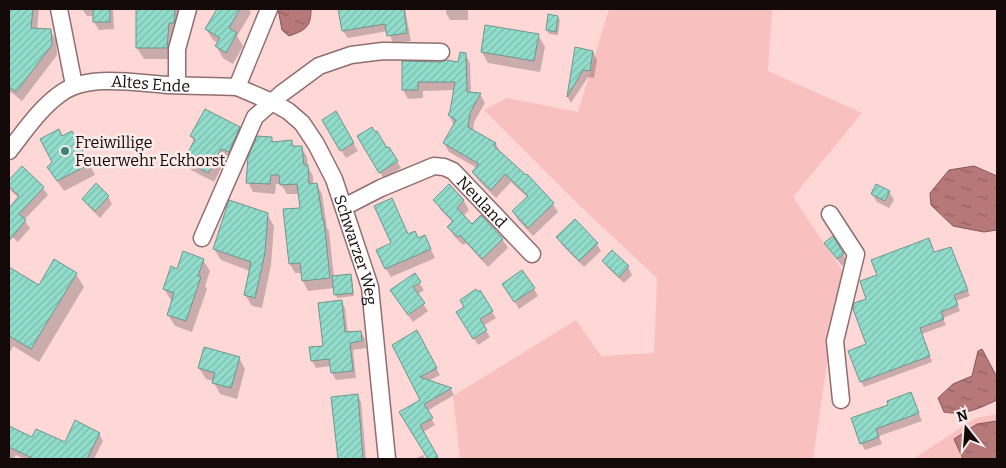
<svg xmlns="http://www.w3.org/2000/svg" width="1006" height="468" viewBox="0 0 1006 468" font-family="Bitter,serif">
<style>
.grass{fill:#f8c0bf}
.water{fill:url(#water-ripples);stroke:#855757}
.shadow{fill:#0003}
.building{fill:url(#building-hatch);stroke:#70958c}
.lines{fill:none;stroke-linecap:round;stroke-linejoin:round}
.minor-casing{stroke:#906e6e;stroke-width:19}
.minor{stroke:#fff;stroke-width:16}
.poi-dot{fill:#3f8274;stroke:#fbeceb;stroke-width:2}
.labels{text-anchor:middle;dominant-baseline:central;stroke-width:5;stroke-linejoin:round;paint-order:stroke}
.street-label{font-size:16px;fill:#140909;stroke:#fbeceb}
.poi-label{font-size:16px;fill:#140909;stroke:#fbeceb;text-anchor:start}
</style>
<defs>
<pattern id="water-ripples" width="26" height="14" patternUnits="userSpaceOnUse" patternTransform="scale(1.25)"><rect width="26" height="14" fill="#b67878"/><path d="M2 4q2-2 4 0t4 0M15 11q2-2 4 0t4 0" fill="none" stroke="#936161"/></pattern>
<pattern id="building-hatch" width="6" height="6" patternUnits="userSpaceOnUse" patternTransform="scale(1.25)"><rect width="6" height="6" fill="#91dccb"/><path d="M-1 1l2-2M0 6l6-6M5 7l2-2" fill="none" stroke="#7cbbad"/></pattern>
</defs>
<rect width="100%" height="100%" fill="#fed8d7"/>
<g class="grass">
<path d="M609,9H772L768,71L862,113L793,197L846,276L829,350L813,459H460L453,396L576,320L601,356L654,353L657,278L580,206L484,110L507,98L578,112Z"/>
<path d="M997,414V459H913L976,418Z"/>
</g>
<g class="water">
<path d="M278,9H311C311,27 306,30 289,36L282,30Z"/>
<path d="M974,166L997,176V230L984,232L953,226L931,205L930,193L949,170Z"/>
<path d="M982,349L997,377V400C980,408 964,416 944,412L938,398L953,384L972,376L978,351Z"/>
<path d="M997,421V459H963L954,439L977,424Z"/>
</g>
<g class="shadow">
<path d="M9,9H39L37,30H50L56,40L57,55L22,101L11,92L9,95Z"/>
<path d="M82,9H113L114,29L99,30L94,22V16H87Z"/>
<path d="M137,9H181L173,59H144L137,48Z"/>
<path d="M218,9H249L251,13L237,36L243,46L233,64L223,58L216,46L218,43L213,40L206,29Z"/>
<path d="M340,9H405L411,41L393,43L388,31L348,38L343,31Z"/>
<path d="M446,9H468V20H450L446,13Z"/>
<path d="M558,17L560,20L558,35L549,34L547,30Z"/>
<path d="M538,35L545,47L540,72L488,63L482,52Z"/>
<path d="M593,52L597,60L594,78L588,77L571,103L567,96Z"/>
<path d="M465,54L470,63L471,93L480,94L485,103L474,122L473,131L496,144L500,152L553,204L558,212L533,236L518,220L513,211L528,198L511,182L496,198L479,181L473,173L477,168L449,152L444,143L454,125L449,115L455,90L423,91V98L408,99L403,90V63H460Z"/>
<path d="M335,113L358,151L346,158L323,120Z"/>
<path d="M239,128L244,138L234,161L227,157L214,182L191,170L185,160L195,143L191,136Z"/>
<path d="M62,137L78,143L95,175L64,191L55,178L54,162Z"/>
<path d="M358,137L387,149L389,148L401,168L384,179Z"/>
<path d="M271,139L274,143L291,141L294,147H301L307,157L308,167L313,176V185H317L322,194L327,228L329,231L334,277L350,275L352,279L354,296L337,298L334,288L308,291L303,281L302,273H295L290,264L302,209L299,194H287L281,184H276L275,194L253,192L248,182Z"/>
<path d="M22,167L43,188L48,195L24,220L30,228L18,242L10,235L9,236V211L19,198L11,191L9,186V181Z"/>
<path d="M449,186L464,201L469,210L463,216L472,225L502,239L508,248L488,267L466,243L463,245L454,236L449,227L453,223L440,209L435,200Z"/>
<path d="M889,192L894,200L889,208L877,202L872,194Z"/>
<path d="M108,196L112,204L100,218L88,206L83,199Z"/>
<path d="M396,208L408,235L418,239L425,237L435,258L391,277L386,269L393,244Z"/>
<path d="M267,214L274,226L271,265L262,308L252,306L245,295L250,271L221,260L214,249Z"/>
<path d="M558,238L596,243L601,251L584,267L562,245Z"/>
<path d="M928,239L935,253L951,248L970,296L956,301L960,311L943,318L946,325L922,334L932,362L864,387L861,382L868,344L867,299L878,275Z"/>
<path d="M825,244L843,254L847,262L842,266Z"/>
<path d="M203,260L210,271L205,286L207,289L192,332L175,326L168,315L173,301L171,300L164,289L178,270Z"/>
<path d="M55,261L76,274L84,287L39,362L13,346L9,354V268L39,286Z"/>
<path d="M604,261L628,267L632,275L624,283L608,268Z"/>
<path d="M414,275L424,290L417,295L428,311L413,322L396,298Z"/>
<path d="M534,289L538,296L519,309L508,291Z"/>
<path d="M479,292L496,318L483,326L490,337L478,345L462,319L466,308Z"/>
<path d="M341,301L345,308L348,333L361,332L365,339L366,348L353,350L356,378L336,380L332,373L331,366L316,368L312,361L324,347Z"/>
<path d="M420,338L440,375L428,381L451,389L454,395L427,411L435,425L423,432L438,459H429L401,412L422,400L394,346Z"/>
<path d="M239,358L245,369L237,399L220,394L213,381L206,379L199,368Z"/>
<path d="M911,394L922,421L879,436L882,444L865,450L861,443L890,406Z"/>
<path d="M357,395L361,402L366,459H338L332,398Z"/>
<path d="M9,428L33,439L65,444L99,434L103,441L94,459H24L16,455L14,459H9Z"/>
<path d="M423,455L425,459H414Z"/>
</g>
<g class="building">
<path d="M9,9H33L31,28L51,29L52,45L16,92L9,87Z"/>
<rect x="93" y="9" width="17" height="13"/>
<path d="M136,9H175L174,23H169L167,48H136Z"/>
<path d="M217,9H240L229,28L237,33L226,53L215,46L220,38L205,29Z"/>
<path d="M338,9H404L407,33L387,36L385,24L342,31Z"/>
<path d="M548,14L558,16L556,32L546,30Z"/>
<path d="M485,25L539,34L534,61L481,52Z"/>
<path d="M575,47L593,51L590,71L583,70L567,97Z"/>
<path d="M460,52L466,53L467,92L481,93L470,113L468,127L496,143L494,146L526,175L527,174L554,203L528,228L512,211L528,196L505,174L491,190L472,172L479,164L443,143L456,120L448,115L450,111L455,82H418V90H402V61L441,62L447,60L458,62Z"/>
<path d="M205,109L240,127L229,152L221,149L208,173L184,160L195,139L190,136Z"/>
<path d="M336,111L354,143L340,151L322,120Z"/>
<path d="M372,127L375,132L377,131L387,148L389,147L398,161L379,173L357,136Z"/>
<path d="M59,129L62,136L72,131L90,164L57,181L47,167L52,162L40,139Z"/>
<path d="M257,136L272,137V142L292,140V146H302L304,165H308L309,184L317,183L323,221L324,220L330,278L302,281L300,263L289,264L283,209L300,208L297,184L280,185L279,175H271L270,184L246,183L248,157Z"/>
<path d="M22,166L44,187L19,214L26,220L9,241V205L10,207L19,196L9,186V180Z"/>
<path d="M96,183L109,196L95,211L82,199Z"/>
<path d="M449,184L464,200L457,208L472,224L481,215L503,239L482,259L460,235L458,237L447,227L453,221L433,200Z"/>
<path d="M876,184L890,191L885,201L871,194Z"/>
<path d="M392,198L408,234L415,231L418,238L425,235L431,249L385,269L376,250L391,243L374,206Z"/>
<path d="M229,200L268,213L265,253L255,298L244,295L251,262L213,249Z"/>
<path d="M575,219L598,243L579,261L556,237Z"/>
<path d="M833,236L844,254L837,259L824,243Z"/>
<path d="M929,238L934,252L951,247L968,290L954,295L958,305L941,312L944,319L920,328L930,356L860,382L848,351L866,344L853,309L854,303L866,299L860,281L877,275L871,260Z"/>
<path d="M612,250L629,266L619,277L602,261Z"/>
<path d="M183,251L204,259L198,276L201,277L186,321L167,315L174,293L163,289L171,266L177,269Z"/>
<path d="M54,259L77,273L31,349L9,336V267L39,285Z"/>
<path d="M522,270L535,288L514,302L502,284Z"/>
<path d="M415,273L421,282L413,287L425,303L408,315L390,290Z"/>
<path d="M351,274L353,293L334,295L332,276Z"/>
<path d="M476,289L478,292L480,290L493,311L480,319L487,330L473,339L456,312L464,307L460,300Z"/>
<path d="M342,300L345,332L361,331L362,341L350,343L353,371L331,373L329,359L311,361L309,347L323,346L318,303Z"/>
<path d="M417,330L437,368L420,377L452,388L424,404L433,418L420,425L438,457L435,459H428L399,412L420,400L392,345Z"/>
<path d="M204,347L240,357L231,388L212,383L215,373L198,368Z"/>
<path d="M911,392L919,413L876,429L879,437L860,444L851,418L888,405L887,401Z"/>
<path d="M358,394L363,459H338L331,397Z"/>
<path d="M75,420L100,433L87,459H34L9,447V426L32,437L36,429L65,442Z"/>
</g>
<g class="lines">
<defs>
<g id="minor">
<path d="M59,9L74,85"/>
<path d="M177,85V49L188,9"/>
<path id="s1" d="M237,87L272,102L288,111L302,123L316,144L334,179L370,287L387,459"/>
<path id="s2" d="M9,151C24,132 40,108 60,94C87,73 136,83 168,85C191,86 214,86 237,87L269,9"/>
<path id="s3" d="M344,207L381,188L434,166L444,167L453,171L532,254"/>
<path d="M830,214L856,254L835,341L841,400"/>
<path d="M202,238L255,117L281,94L319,66L351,55L383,51L441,52"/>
</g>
</defs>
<use href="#minor" class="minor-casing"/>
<use href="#minor" class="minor"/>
</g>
<circle class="poi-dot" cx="65" cy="151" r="5"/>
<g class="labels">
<g class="street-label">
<text stroke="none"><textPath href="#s2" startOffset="170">Altes Ende</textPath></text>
<text stroke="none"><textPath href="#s3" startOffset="161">Neuland</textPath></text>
<text stroke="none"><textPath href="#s1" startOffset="214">Schwarzer Weg</textPath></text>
</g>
<g class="poi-label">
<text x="75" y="142">Freiwillige<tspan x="75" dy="18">Feuerwehr Eckhorst</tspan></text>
</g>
</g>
<rect width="1006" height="468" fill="none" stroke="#140909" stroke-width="20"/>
<g transform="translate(966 428) rotate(343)" stroke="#fbeceb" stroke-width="4" paint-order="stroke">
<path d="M0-4L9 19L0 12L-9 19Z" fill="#140909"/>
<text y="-8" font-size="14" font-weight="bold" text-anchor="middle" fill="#140909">N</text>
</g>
</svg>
